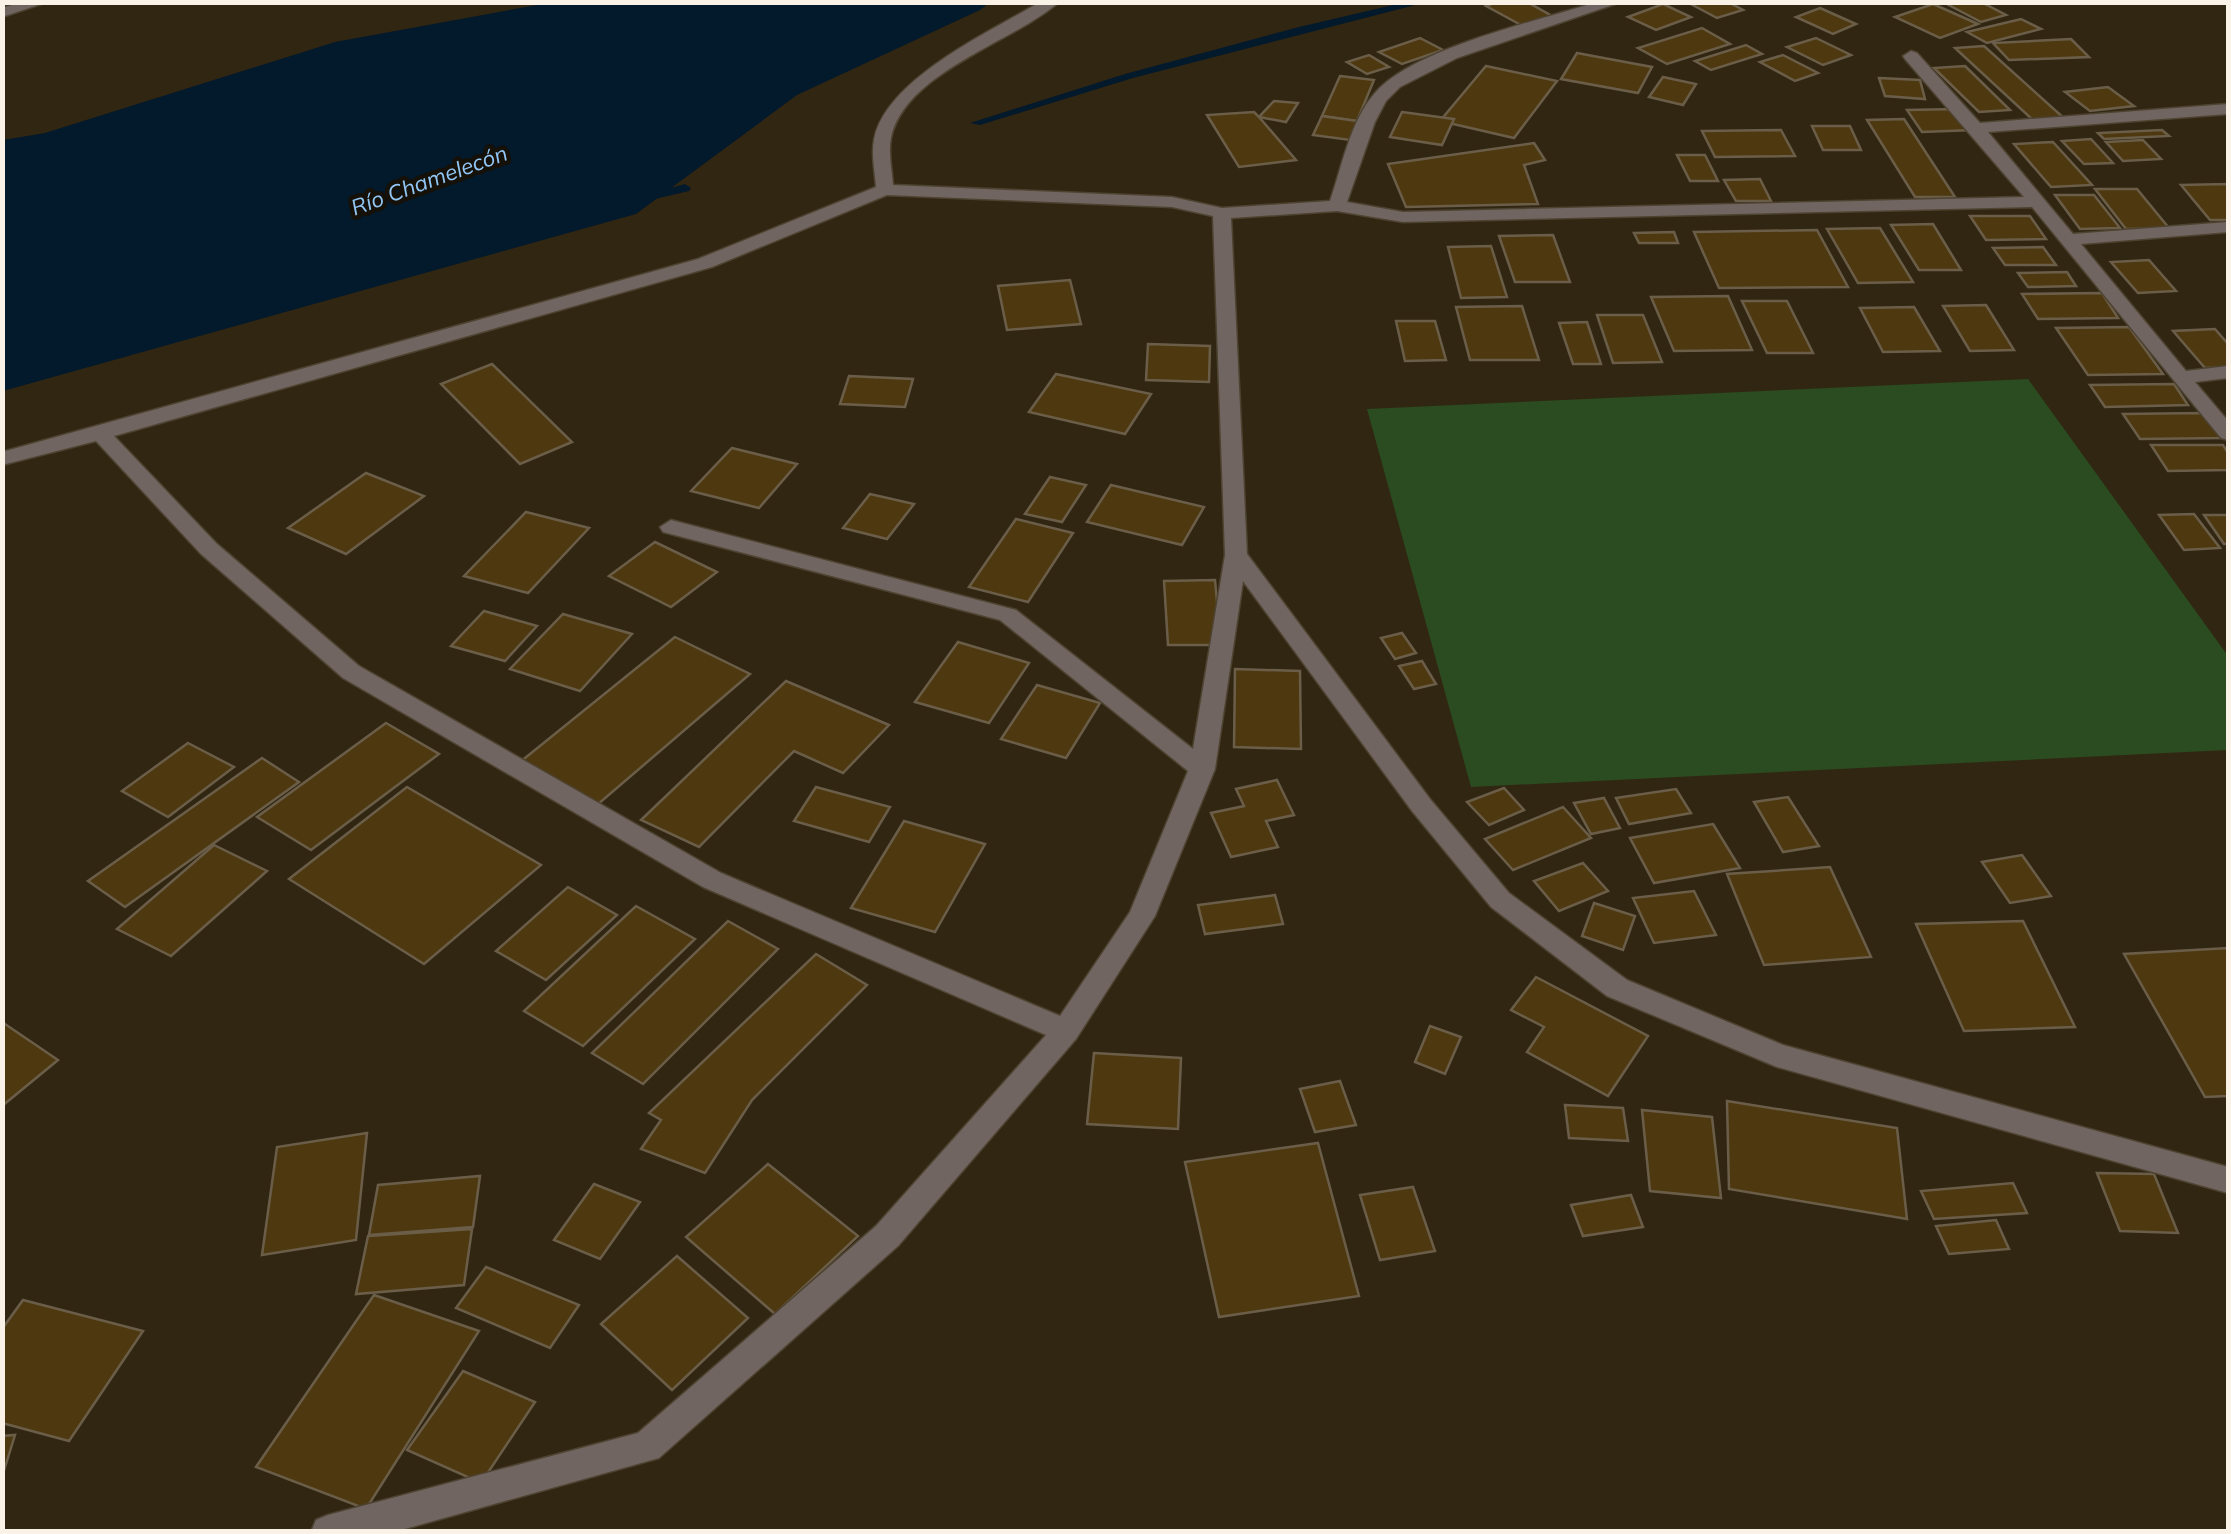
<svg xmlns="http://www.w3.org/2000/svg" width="2231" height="1534" viewBox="0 0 2231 1534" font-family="Mulish,sans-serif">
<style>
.green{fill:#2b4b20}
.water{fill:#03192c}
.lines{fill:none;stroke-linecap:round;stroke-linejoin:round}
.stream{fill:#03192c;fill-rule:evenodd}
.building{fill:#4e3810;stroke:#6b5e49;stroke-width:2.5}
.street-casing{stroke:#4d4330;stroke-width:3}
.street{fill:#716561;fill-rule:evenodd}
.labels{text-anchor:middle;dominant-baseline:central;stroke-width:9;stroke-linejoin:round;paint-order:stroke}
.far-water-label{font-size:22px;font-style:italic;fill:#91c6f5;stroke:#151008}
</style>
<rect width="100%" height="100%" fill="#312612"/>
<path class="green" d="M2028,379L2228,656V750L1471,787L1367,409Z"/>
<path class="water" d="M548,3H989L980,10L797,95L636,214L3,391V140L45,133L335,42Z"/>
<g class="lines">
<g class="stream">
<path d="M1406,2H1427L1133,78L980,125L970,123L1125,74L1299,27Z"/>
<path d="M685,184L691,188L689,191L642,202L636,198Z"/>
</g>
</g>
<g class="building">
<path d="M1497,2H1527L1552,16L1521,25L1486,6Z"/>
<path d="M1687,2H1728L1743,10L1717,18Z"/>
<path d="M1943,2H1981L2006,15L1981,22Z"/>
<path d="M1663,4L1691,17L1656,30L1628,17Z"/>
<path d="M1933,4L1978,24L1940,38L1895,17Z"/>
<path d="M1820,8L1856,24L1833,34L1796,17Z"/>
<path d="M2021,19L2041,29L1987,43L1967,32Z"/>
<path d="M1702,28L1730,44L1667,64L1638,48Z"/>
<path d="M1420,38L1443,50L1402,64L1379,52Z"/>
<path d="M1816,38L1851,55L1823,65L1787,47Z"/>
<path d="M2071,39L2089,57L2009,60L1993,43Z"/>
<path d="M1746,45L1762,54L1711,70L1695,61Z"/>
<path d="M1984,46L2066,120L2035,122L1955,48Z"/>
<path d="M1577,53L1652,67L1638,93L1561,79Z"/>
<path d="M1369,55L1389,67L1367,74L1347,62Z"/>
<path d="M1783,55L1818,73L1795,81L1760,62Z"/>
<path d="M1486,66L1557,81L1514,138L1440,121Z"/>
<path d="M1965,66L2010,110L1979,112L1934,68Z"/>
<path d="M1340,76L1374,80L1357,121L1322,116Z"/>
<path d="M1663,77L1696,84L1683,105L1649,97Z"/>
<path d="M1879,78L1920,80L1925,99L1885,96Z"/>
<path d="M2108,87L2134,106L2090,111L2065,92Z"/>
<path d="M1274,101L1298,103L1286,122L1259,117Z"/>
<path d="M1957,109L1973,130L1922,132L1907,110Z"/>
<path d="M1254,112L1259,117L1296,160L1239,167L1207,115Z"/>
<path d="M1402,112L1454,119L1442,145L1390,137Z"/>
<path d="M1322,116L1357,121L1350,140L1313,135Z"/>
<path d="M1904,119L1955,197H1915L1867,120Z"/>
<path d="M1812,126H1850L1861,150H1823Z"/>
<path d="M1781,130L1795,156L1715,157L1702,131Z"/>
<path d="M2162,130L2169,136L2104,139L2098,133Z"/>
<path d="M2091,139L2113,163L2084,164L2062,141Z"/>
<path d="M2143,140L2161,159L2123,161L2106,142Z"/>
<path d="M2053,142L2092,185L2051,187L2014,144Z"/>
<path d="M1534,143L1545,160L1524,165L1538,204L1406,207L1388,164Z"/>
<path d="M1677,155H1705L1718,181H1690Z"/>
<path d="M1760,179L1771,201H1736L1724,180Z"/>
<path d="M2228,184V220H2210L2181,185Z"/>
<path d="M2095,189H2137L2169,228L2126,229Z"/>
<path d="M2055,195H2094L2120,228L2080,229Z"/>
<path d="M1970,216H2030L2046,239L1986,240Z"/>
<path d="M1933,224L1961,270H1919L1891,225Z"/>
<path d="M1880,228L1913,282L1858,283L1827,229Z"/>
<path d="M1817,230L1848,287L1719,288L1694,232Z"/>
<path d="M1674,232L1678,243H1639L1634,233Z"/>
<path d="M1553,235L1570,282H1515L1499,236Z"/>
<path d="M1491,246L1507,297L1461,298L1448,247Z"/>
<path d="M2043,247L2056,265H2005L1993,248Z"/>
<path d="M2149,260L2176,291L2138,293L2111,262Z"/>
<path d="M2067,272L2076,286L2028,287L2018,273Z"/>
<path d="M1070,280L1081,324L1007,330L998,286Z"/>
<path d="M2102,293L2118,318L2038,319L2022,294Z"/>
<path d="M1728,296L1752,350L1674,351L1651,297Z"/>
<path d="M1742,301H1787L1813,353H1767Z"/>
<path d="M1986,305L2014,350L1970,351L1943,306Z"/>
<path d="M1522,306L1539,360H1470L1456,307Z"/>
<path d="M1914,307L1940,351L1883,352L1860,308Z"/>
<path d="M1597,315H1643L1662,362L1613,363Z"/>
<path d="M1396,321H1435L1446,360L1405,361Z"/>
<path d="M1587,322L1601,364H1573L1559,323Z"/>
<path d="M2129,327L2163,374L2088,375L2056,328Z"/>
<path d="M2215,329L2228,344V367L2205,368L2173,331Z"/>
<path d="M1148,344L1210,346L1209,382L1146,380Z"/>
<path d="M492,364L572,442L520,464L441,384Z"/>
<path d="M1056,374L1151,394L1125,434L1029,412Z"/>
<path d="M849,376L913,379L905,407L840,404Z"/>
<path d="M2174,384L2188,405L2105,407L2090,385Z"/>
<path d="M2203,413L2222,438L2140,439L2123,414Z"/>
<path d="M2151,445H2223L2228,453V470L2168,471Z"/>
<path d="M732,448L797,464L759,508L691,491Z"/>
<path d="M366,473L424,496L346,554L288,528Z"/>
<path d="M1050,477L1086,485L1062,522L1025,514Z"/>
<path d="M1111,485L1204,507L1182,545L1087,522Z"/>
<path d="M870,494L914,504L887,539L843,528Z"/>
<path d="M526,512L589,528L528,593L464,576Z"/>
<path d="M2194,514L2220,548L2184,550L2159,515Z"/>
<path d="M2204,515H2228V544H2224Z"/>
<path d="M1016,519L1073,533L1028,602L969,587Z"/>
<path d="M655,542L717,572L671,607L609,576Z"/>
<path d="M1215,580L1221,645H1168L1164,581Z"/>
<path d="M484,611L537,626L505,661L451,646Z"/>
<path d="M563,614L632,634L580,691L510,669Z"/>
<path d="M1402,633L1416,653L1395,659L1381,638Z"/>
<path d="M675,637L750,674L597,805L520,762Z"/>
<path d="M958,642L1029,663L989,723L915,702Z"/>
<path d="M1422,661L1436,684L1414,689L1399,666Z"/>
<path d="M1235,669L1300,671L1301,749L1234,747Z"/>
<path d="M786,681L889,725L843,773L794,751L699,847L641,820Z"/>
<path d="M1037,685L1100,703L1066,758L1001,739Z"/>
<path d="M386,723L439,754L311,850L257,817Z"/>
<path d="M188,743L234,767L168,817L122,791Z"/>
<path d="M262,758L299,782L125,907L88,881Z"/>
<path d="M1277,780L1294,815L1266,821L1278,847L1231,857L1211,813L1244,806L1236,789Z"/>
<path d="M407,787L541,865L424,964L289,879Z"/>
<path d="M816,787L890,807L869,842L794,821Z"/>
<path d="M1504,788L1524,810L1489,825L1467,802Z"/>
<path d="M1676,789L1691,813L1629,824L1616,798Z"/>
<path d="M1788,797L1819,846L1783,852L1754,802Z"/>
<path d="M1604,798L1620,828L1591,834L1574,803Z"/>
<path d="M1563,807L1591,838L1513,870L1485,839Z"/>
<path d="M904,821L985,844L935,932L851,908Z"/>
<path d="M1713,824L1740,868L1654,883L1630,838Z"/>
<path d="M214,845L267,871L171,956L117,929Z"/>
<path d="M2022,855L2051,896L2010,903L1982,862Z"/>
<path d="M1583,863L1608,891L1559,911L1534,881Z"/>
<path d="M1830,867L1871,957L1764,965L1727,874Z"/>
<path d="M568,887L617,915L546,980L496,951Z"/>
<path d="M1694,891L1716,935L1654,943L1633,898Z"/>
<path d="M1275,895L1283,924L1205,934L1198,905Z"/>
<path d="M1594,903L1635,916L1623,950L1582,936Z"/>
<path d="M636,906L695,939L583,1046L524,1011Z"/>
<path d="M728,921L778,949L643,1084L592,1053Z"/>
<path d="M2023,921L2075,1027L1964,1031L1916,924Z"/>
<path d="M2228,948V1096L2205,1097L2124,954Z"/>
<path d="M816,954L867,985L752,1100L705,1173L641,1149L661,1120L649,1113Z"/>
<path d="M1536,977L1648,1036L1608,1096L1527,1052L1544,1027L1511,1010Z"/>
<path d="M2,1022L58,1060L2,1106Z"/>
<path d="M1430,1026L1461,1037L1445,1074L1415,1062Z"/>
<path d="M1094,1053L1181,1058L1178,1129L1087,1124Z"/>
<path d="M1340,1081L1356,1125L1315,1132L1300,1089Z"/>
<path d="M1727,1101L1897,1128L1907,1219L1729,1189Z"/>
<path d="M1565,1105L1623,1108L1628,1141L1569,1138Z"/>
<path d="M1642,1110L1712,1117L1721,1198L1650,1191Z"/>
<path d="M367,1133L356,1240L262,1255L277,1147Z"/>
<path d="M1318,1143L1359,1296L1219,1317L1185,1162Z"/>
<path d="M768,1164L858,1236L775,1314L686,1237Z"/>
<path d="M2097,1173L2154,1174L2178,1233L2120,1231Z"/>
<path d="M480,1176L473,1227L369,1235L378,1185Z"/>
<path d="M2013,1183L2027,1213L1934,1219L1921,1191Z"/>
<path d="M594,1184L640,1202L600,1259L554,1240Z"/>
<path d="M1413,1187L1435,1251L1380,1260L1360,1195Z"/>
<path d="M1631,1195L1643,1227L1583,1236L1571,1205Z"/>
<path d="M1996,1220L2009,1249L1949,1254L1936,1226Z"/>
<path d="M472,1229L464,1285L356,1294L368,1236Z"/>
<path d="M677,1256L748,1318L672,1390L601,1324Z"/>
<path d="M486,1267L579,1305L550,1348L456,1308Z"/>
<path d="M374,1295L479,1331L366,1509L256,1467Z"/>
<path d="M23,1300L143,1331L69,1441L2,1423V1329Z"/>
<path d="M463,1371L535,1402L481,1483L407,1450Z"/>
<path d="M15,1435L2,1477V1436Z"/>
</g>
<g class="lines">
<defs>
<g id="street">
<path d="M22,2H47L2,17V8Z"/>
<path d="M1040,2H1059C1014,42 905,72 891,138C888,153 892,170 893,185L1172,197L1222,208L1330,201C1342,167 1350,121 1375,93C1414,48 1538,21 1597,2H1621L1457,58L1400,87L1386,101L1375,122L1347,202L1403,212L2024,197L1905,59L1903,56L1911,51L1917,53L1980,123L2228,104V114L1988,132L2073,234L2228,222V232L2081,244L2186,371L2228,366V378L2195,382L2228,421V440L2221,438L2032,207L1403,222L1337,211L1231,218L1247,554L1430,799L1509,893L1627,980L1783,1045L2228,1167V1193L1777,1067L1607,996L1491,907L1412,811L1243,581L1215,769L1155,916L1076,1039L898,1246L659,1458L394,1532H311L316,1520L328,1515L638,1433L876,1226L1046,1035L703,887L343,678L201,554L96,441L2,465V452L698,259L876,187C875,172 871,155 874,140C885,79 992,31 1040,2ZM887,195L1172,207L1213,216L1225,555L1193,749L1016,610L671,520L660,527L663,532L1000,620L1188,771L1130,912L1060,1016L721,873L359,666L217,544L114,436L712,267Z"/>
</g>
</defs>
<use href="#street" class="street-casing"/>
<use href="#street" class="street"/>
</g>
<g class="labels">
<g class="far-water-label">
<text transform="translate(429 180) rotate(-20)">Río Chamelecón</text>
</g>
</g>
<rect width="2231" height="1534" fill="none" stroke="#faf2e6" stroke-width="10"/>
</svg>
